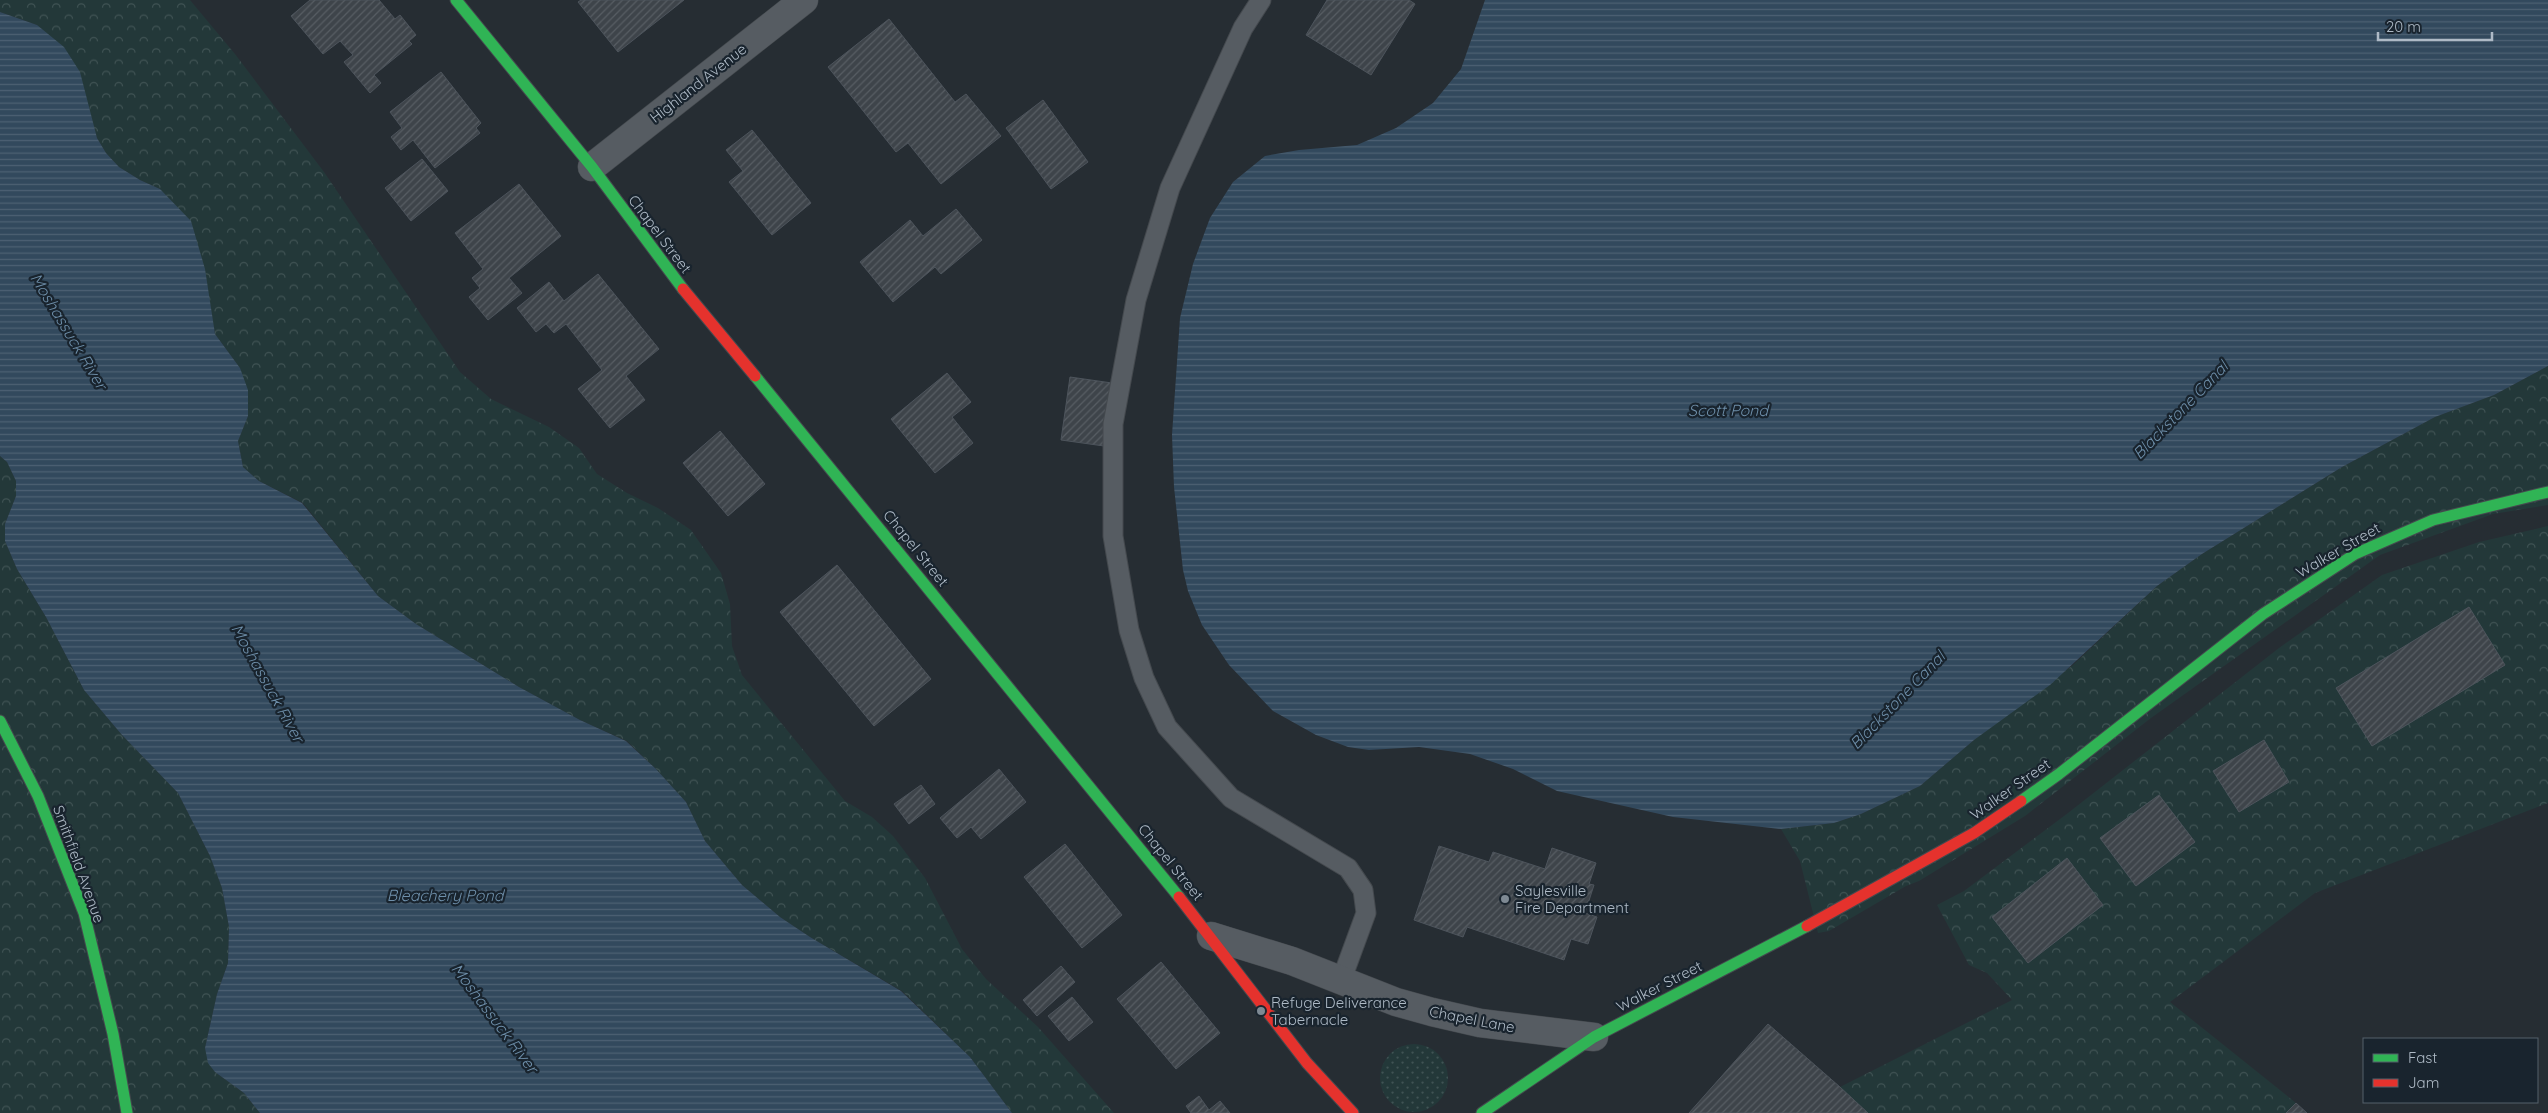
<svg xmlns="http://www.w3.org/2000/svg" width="2548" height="1113" viewBox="0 0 2548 1113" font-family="Quicksand,sans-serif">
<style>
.grass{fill:url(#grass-dots)}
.forest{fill:url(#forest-crowns)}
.water{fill:url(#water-rules)}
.building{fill:url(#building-hatch);stroke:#4d545c}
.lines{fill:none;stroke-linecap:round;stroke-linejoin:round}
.lane-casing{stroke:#44494e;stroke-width:21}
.street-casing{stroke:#44494e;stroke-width:29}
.fast-casing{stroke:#44494e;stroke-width:13}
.jam-casing{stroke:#44494e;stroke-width:13}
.lane{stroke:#565c62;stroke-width:19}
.street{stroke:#565c62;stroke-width:28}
.fast{stroke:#30b455;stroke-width:11}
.jam{stroke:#e5322d;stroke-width:11}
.poi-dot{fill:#7e8993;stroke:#19242e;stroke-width:2}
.labels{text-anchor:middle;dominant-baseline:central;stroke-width:4.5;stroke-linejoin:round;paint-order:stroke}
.street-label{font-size:15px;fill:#aebac6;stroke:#19242e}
.poi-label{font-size:15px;fill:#aebac6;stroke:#19242e;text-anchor:start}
.water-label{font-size:16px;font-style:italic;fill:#6e8faa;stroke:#19242e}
</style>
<defs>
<pattern id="grass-dots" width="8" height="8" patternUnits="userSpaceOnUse" patternTransform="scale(1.25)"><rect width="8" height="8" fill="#233839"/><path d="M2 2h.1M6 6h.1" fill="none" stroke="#405354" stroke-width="1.8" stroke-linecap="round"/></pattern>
<pattern id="forest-crowns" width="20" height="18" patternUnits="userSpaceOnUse" patternTransform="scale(1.25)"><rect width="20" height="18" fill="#233839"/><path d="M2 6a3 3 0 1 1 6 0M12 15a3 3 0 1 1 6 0" fill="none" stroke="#405354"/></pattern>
<pattern id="water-rules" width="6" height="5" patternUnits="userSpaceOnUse" patternTransform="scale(1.25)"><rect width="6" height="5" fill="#32495d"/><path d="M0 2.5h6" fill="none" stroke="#4d6173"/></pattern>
<pattern id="building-hatch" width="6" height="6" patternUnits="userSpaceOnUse" patternTransform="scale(1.25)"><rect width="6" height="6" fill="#3e444a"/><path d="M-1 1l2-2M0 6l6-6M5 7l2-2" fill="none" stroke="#575d63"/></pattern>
</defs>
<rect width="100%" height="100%" fill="#262d33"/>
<circle class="grass" cx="1414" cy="1078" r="34"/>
<g class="forest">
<path d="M0,0H190L235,54L324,172L460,372L491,399L549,427L579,448L597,474L627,493L658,508L691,530L721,573L730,604L732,646L742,675L845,801L872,817L893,836L925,878L962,949L986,979L1038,1027L1114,1113H1012L970,1057L902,991L810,937L780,917L742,885L705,841L686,802L656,769L627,741L580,720L519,687L416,624L378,596L303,503L259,481L243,467L238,441L248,416L240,368L215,334L211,315L160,189L140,180L119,167L106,153L97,138L87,108L37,25L0,12Z"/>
<path d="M2548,366V505L2493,514L2380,555L2151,718L2025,816L1919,881L1906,886L1829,931L1818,933L1800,861L1781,829L1834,823L1861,814L1920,786L1974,740L2073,665L2157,586L2202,554L2342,467L2435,417L2494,395Z"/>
<path d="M0,456L7,462L16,481V496L5,524V541L17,569L46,617L84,690L122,735L178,793L210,856L222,888L229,927L228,963L217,994L205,1048L215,1072L244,1093L260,1113H0Z"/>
<path d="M2548,526V803L2315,893L2170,1002L2296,1103L2286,1113H1868L1840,1087L2012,1000L1987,973L1969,965L1937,905L1964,891L2068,813L2279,648L2382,575L2479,542Z"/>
</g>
<g class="water">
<path d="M1485,0H2548V366L2494,395L2435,417L2342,467L2202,554L2157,586L2050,685L1974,740L1920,786L1861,814L1834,823L1781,829L1673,817L1557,791L1513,769L1470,754L1419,747L1369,750L1348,747L1316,735L1273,711L1229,665L1202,625L1188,591L1183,570L1174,487L1172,435L1180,318L1193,264L1210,218L1233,182L1265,156L1299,150L1357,145L1396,128L1433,103L1461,69Z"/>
<path d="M0,12L37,25L64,47L80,72L97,138L106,153L119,167L140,180L160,189L191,221L205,269L215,334L240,368L248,390V416L238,441L243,467L259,481L302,503L378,596L416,624L519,687L580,720L626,741L656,769L686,802L705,841L742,885L780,917L810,937L901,991L970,1057L1012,1113H260L244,1093L215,1072L208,1063L205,1048L217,994L228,963L229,927L222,888L210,856L178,793L122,735L84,690L46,617L17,569L5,541V524L16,496V481L7,462L0,456Z"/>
</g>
<g class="building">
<path d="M310,0H379L395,19L400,15L416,35L409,41L412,44L374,75L381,83L370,93L344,62L353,55L340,41L323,54L291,16Z"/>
<path d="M581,0H684L618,52L578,2Z"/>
<path d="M1327,0H1409L1415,4L1371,75L1306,35Z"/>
<path d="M889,19L955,102L966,94L1001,136L941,184L908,143L896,152L828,67Z"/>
<path d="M441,72L481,123L476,128L480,133L435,168L413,140L401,150L391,137L402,128L390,112Z"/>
<path d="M1043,100L1088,162L1051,189L1006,128Z"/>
<path d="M752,130L811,203L772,235L729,182L743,171L726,150Z"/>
<path d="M422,159L448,191L411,221L385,188Z"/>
<path d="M519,184L561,236L509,278L522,293L488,320L469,297L480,288L472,278L483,269L455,233Z"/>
<path d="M956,209L982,240L941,274L935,267L893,302L860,262L910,220L923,236Z"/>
<path d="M598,274L659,349L626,376L645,400L610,428L578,389L602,370L566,324L554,333L546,324L536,332L517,308L549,282L564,301Z"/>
<path d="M947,373L971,402L952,417L973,443L935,473L891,419Z"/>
<path d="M1070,377L1112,383L1104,446L1061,440Z"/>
<path d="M720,431L765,484L728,516L683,463Z"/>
<path d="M837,565L931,679L874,726L780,612Z"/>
<path d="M2469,607L2505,665L2372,746L2336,688Z"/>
<path d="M2264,740L2289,782L2239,812L2213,771Z"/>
<path d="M999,769L1026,802L981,839L971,827L957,838L940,818Z"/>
<path d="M921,785L935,804L909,824L894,804Z"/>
<path d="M2159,795L2195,842L2136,886L2100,838Z"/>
<path d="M1065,844L1122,915L1082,948L1024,877Z"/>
<path d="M1439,846L1489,862L1493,852L1545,869L1552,848L1596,863L1589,884L1594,885L1585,913L1597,917L1588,944L1571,939L1564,960L1467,927L1463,937L1414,920Z"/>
<path d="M2067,858L2103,905L2028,963L1992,917Z"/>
<path d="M1161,962L1220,1033L1176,1069L1117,999Z"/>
<path d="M1061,966L1075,982L1037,1016L1023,1000Z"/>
<path d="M1072,997L1093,1022L1069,1041L1048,1016Z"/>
<path d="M1768,1024L1840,1087L1868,1113H1689Z"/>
<path d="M1199,1096L1209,1110L1220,1101L1230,1113H1191L1186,1106Z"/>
<path d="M2296,1103L2307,1113H2286Z"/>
</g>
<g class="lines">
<defs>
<path id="lane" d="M1261,0L1243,28L1170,188L1136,300L1113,424V536L1129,630L1144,678L1167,727L1231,798L1348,868L1363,890L1366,913L1341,981"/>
<g id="street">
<path d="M592,167L804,0"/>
<path d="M1211,936L1292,961L1396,1002L1432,1012L1480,1023L1594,1037"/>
</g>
<g id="fast">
<path d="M456,0L592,167L683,289"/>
<path d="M755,376L1179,897"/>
<path d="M0,721L38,796L84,913L113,1034L127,1113"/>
<path d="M2021,801L2059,774L2263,614L2355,554L2433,520L2548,492"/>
<path d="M1482,1113L1594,1037L1807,926"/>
</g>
<g id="jam">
<path d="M683,289L755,376"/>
<path d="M1179,897L1307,1063L1353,1113"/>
<path d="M1807,926L1974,833L2021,801"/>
</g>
</defs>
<use href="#lane" class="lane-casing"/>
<use href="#street" class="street-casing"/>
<use href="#fast" class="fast-casing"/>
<use href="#jam" class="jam-casing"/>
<use href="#lane" class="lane"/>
<use href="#street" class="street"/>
<use href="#fast" class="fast"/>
<use href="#jam" class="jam"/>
</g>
<g class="poi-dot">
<circle cx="1505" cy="899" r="5"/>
<circle cx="1261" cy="1011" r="5"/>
</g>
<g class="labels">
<g class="street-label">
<text transform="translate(698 83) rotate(-38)">Highland Avenue</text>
<text transform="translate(660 234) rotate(53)">Chapel Street</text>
<text transform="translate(916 548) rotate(51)">Chapel Street</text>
<text transform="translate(2338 550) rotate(-30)">Walker Street</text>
<text transform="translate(2010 789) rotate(-35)">Walker Street</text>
<text transform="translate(1171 862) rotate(51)">Chapel Street</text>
<text transform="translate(79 864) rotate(70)">Smithfield Avenue</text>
<text transform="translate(1659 986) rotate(-27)">Walker Street</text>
<text transform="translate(1472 1019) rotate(11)">Chapel Lane</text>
</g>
<g class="poi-label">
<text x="1515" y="890">Saylesville<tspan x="1515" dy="17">Fire Department</tspan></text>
<text x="1271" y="1002">Refuge Deliverance<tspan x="1271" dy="17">Tabernacle</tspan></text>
</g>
<g class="water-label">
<text transform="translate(69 331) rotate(59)">Moshassuck River</text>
<text x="1728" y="410">Scott Pond</text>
<text transform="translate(2180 410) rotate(-46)">Blackstone Canal</text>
<text transform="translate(268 683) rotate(61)">Moshassuck River</text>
<text transform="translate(1897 700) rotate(-46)">Blackstone Canal</text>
<text x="445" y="895">Bleachery Pond</text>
<text transform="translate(495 1018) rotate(53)">Moshassuck River</text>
</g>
</g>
<rect x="2363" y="1038" width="175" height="65" fill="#19242e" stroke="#55606b"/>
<rect x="2373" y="1054" width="25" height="8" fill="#30b455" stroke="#55606b"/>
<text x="2408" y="1063" font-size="15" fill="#aebac6">Fast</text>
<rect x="2373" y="1079" width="25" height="8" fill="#e5322d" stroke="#55606b"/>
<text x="2408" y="1088" font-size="15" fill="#aebac6">Jam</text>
<path d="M2378 32v8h114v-8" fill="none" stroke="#aebac6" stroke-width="2.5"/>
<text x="2386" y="32" font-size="15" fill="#aebac6" stroke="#19242e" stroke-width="4" paint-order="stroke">20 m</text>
</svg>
